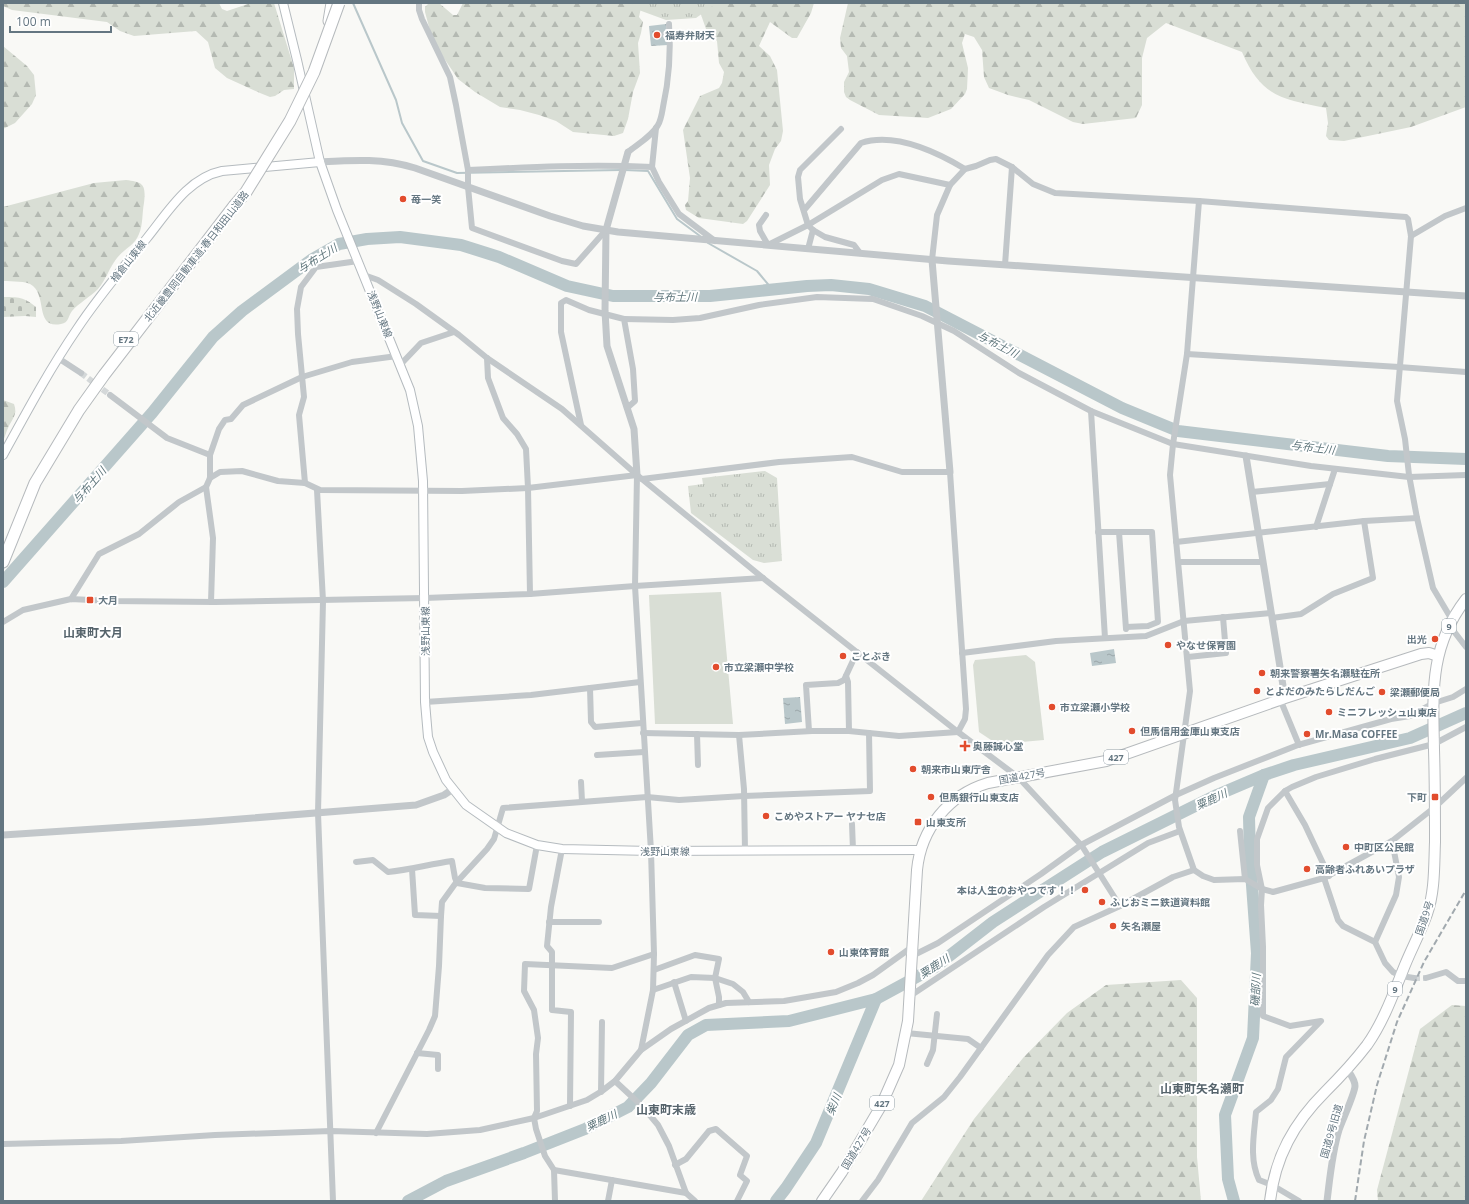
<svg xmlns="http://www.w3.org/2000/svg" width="1469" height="1204" viewBox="0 0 1469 1204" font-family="'Open Sans','Noto Sans JP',sans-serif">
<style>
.grass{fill:#d9ded5}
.forest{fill:url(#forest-firs)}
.cemetery{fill:url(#cemetery-stones)}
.park{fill:url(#park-tufts)}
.water{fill:url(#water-ripples)}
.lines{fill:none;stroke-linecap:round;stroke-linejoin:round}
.stream{stroke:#b9c7ca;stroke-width:2}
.river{stroke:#b9c7ca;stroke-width:12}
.minor-tunnel{stroke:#d4d8d9;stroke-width:6;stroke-dasharray:6 3;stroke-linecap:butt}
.secondary-casing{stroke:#b5bbbf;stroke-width:10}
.trunk-casing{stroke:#b6babd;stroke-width:12}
.motorway-casing{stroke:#b6babd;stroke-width:13}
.pedestrian{stroke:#c2c7ca;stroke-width:4.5}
.minor{stroke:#c2c7ca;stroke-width:6}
.tertiary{stroke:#c2c7ca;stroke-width:7}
.secondary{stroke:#fff;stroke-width:8}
.trunk{stroke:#fff;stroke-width:10}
.motorway{stroke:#fff;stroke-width:11}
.rail{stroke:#a1a9ae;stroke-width:2;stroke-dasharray:6 3;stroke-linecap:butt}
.motorway-bridge-casing{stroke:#b6babd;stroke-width:13;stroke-linecap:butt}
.motorway-bridge{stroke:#fff;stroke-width:11}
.poi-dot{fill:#e24c2d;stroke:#fff;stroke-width:1.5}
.labels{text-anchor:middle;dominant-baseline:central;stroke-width:4;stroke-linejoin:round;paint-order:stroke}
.shield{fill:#fff;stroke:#929fa7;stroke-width:1}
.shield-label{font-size:9px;font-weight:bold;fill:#647681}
.poi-label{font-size:10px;font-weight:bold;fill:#647681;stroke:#fff;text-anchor:start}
.street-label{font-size:10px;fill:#647681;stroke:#fff}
.water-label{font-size:11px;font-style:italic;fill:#5f767c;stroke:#fff}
.quarter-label{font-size:12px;font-weight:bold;fill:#56646c;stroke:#fff}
</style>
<defs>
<pattern id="forest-firs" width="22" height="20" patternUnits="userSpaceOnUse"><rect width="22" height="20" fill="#d9ded5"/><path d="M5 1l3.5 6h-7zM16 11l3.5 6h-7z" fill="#b4b9b2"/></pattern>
<pattern id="cemetery-stones" width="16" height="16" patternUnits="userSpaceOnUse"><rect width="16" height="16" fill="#d9ded5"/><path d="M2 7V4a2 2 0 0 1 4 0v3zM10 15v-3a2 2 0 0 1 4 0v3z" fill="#b4b9b2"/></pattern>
<pattern id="park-tufts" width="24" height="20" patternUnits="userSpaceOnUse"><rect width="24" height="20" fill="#d9ded5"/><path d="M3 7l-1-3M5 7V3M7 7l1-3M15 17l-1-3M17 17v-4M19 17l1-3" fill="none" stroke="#b4b9b2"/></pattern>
<pattern id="water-ripples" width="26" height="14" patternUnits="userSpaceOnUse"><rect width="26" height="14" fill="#b9c7ca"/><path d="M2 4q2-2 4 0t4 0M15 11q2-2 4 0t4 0" fill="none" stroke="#9aa6a9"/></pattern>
</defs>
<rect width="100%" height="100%" fill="#f9f9f6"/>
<g class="grass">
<path d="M721,592L733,724H655L649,595Z"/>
<path d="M1026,655L1035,662L1044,740L997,744L979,732L973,665L975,660Z"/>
</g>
<g class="forest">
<path d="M3,3H219L222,9L227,11L251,3H274L294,68V89L284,90L275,96L270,97L260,93L227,78L215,68L208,42L196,31L134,36L120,31L107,22L12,10L3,6Z"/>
<path d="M429,3H439L453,15H457L463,3H642L639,17L643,22L641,33L638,43L640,73L633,92L628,119L623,133L614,136L573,132L556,121L539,115L520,110L500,107L475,92L458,79L433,42L425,12V7Z"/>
<path d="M700,3H814L811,13L797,38H792L770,22L759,46L770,56L777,70L783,131L781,141L775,149L769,165L770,185L747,221L743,224L699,218L686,210L685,205L688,201L690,178L683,130L700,96L719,88L722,83L724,72L719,63L717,41L706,29L699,9Z"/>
<path d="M848,3H1466V107L1411,127L1344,141L1329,140L1326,136L1328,123L1326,108C1282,99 1261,97 1242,52L1166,23L1147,38L1142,58V105L1136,118L1083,124L1073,122L1029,100L1008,95L989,88L984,77L982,50L974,37L965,34L962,43L968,68L967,89L965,94L951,109L928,118L879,115L850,100L846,97L844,92V82L849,72L847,56L841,48L840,38Z"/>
<path d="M3,46L27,66L34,75L36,95L32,104L15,123L3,129Z"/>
<path d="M126,180C144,182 146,185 144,203C142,213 143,225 139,234C135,245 124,249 117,258C109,268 106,280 98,289C90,297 79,303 72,311C68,316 69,323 61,324C35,329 47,298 33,286C26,280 12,282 3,281V207L94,183Z"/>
<path d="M3,400L14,404C18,415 12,419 8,428C6,432 5,437 3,441Z"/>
<path d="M1181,980L1197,998V1157L1201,1201H921L974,1119L1023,1058L1067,1013L1106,985Z"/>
<path d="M1452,1005L1466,1006V1201H1378L1377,1190L1420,1029Z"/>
</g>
<path class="cemetery" d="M3,297C18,297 24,297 36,307V317L25,316L3,317Z"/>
<g class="park">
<path d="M632,3H717L696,18L666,20L636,9Z"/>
<path d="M765,471L777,478L782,561L764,563L753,560L691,513L688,486L703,484L702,478Z"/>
</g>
<g class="water">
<path d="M666,24L668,45L651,46L649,26Z"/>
<path d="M1114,649L1116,663L1092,666L1090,653Z"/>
<path d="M800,697L802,722L785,724L783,698Z"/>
</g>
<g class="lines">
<g class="stream">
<path d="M353,3L396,100L402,123L423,161L457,173L621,170"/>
<path d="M625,170L648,171L677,219L700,236"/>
<path d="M708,243L757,271L772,289"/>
</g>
<g class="river">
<path d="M3,582L152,413L213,337L242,311L311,260L339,244L367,239L400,237L461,245L499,257L567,286L613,296H710L807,286L831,285L869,289L925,306L1122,408L1178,431L1388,456L1466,459"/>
<path d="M408,1201L446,1181L524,1153L585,1129L628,1107L651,1083L688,1035L706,1025L789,1021L876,999L935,967L993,922L1102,852L1217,795L1264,775L1294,765L1410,738L1466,713"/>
<path d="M776,1201L786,1188L816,1143L876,999"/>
<path d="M1234,1201L1228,1179L1225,1115L1253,1038L1257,953L1250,858L1249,817L1264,775"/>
</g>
<g class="minor-tunnel">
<path d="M81,373L110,395"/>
<path d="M1414,978H1426"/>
</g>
<defs>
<g id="secondary">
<path d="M283,3L297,60L320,162L337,210L410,390L418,426L423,481L425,702L428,737L433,752L446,780L466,805L506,833L537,845L562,849L651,851L920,850"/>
<path d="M3,455C26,413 49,370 77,329C98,297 123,268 147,238C168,212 188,178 222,171L320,162"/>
</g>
<g id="trunk">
<path d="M822,1201L842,1172L881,1106L899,1065L908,1021L917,870C921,829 948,795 988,783L1106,761L1285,698L1421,654L1429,653L1438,656"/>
<path d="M1270,1201C1275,1157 1294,1123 1325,1092C1340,1077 1354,1062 1367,1045C1384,1021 1394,992 1405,965C1412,948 1421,931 1427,914C1435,891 1434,866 1435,842C1435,811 1435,781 1434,750C1433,693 1429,647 1466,599"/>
</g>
<g id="motorway">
<path d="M329,21L332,3"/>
<path d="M3,562L35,483L79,410L104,375L234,206"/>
</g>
</defs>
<use href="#secondary" class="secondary-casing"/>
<use href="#trunk" class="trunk-casing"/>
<use href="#motorway" class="motorway-casing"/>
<path class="pedestrian" d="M659,35L670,34"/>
<g class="minor">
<path d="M419,3V10L422,19L450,77L456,105L468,170V187L472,228L562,261L576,264L606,230"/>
<path d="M841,129L800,170L798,177L800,199L808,225L813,230L825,237L854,245L860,253"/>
<path d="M628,152C638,144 652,136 658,125C661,120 662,113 663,107C669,80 671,52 669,24"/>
<path d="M652,167L656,128"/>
<path d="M468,170C529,167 591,164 652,167L659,182L679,214L715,241"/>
<path d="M1199,201L1187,354L1173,444L1170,475L1190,691L1175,800L1179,827L1194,870L1203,876L1214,880L1245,879L1262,889L1273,892L1324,878L1392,841L1435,807L1466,778"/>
<path d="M805,209L861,143C895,132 935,151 965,169"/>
<path d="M766,215L759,225L760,231L768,245L808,225L882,180L899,174L950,185"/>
<path d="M1411,236L1445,216L1466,208"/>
<path d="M808,249L813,230"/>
<path d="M932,260L937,215L950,185L965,169L976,166L990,160L996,159L1012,167L1033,184L1055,193L1199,201L1406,217L1408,219L1411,236L1397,401L1405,439L1409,475L1417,518L1433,588L1452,620"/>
<path d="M1005,265L1012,167"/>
<path d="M364,275L378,280L416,304L459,335L487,358L562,409L637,475L763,578L958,732L1018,777L1082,846L1120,906"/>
<path d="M624,319L673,320L700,318L759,305L817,297L873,299L922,316L954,331L1019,373L1091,411L1173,444L1311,466L1409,477L1466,475"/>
<path d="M1187,354L1399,367L1466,372"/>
<path d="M58,358L81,373"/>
<path d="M487,358L488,378L503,418L517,434L526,449L528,488L530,594"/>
<path d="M401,364L421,343L454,332"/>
<path d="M110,395L167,438L210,455"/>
<path d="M1091,411L1105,638"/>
<path d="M581,425L561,332V303L566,300L589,310L624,319L633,369L635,401L627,408"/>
<path d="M637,475L635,586L651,851L654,954L653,990L641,1050"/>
<path d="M210,478L220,472L242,471L278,481L305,483L320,490L462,491L528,488L637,475"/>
<path d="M642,479L779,462L852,457L902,472H950L966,709L965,719L958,732"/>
<path d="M305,483L299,415L304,397L298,334L297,309L301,287L316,267L358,261"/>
<path d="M317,490L323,601L318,813L333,1201"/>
<path d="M1252,492L1330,484"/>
<path d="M1316,527L1335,469"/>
<path d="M1098,532H1152L1158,622L1148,626L1126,627"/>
<path d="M1119,532L1126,629"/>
<path d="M1176,542L1364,521L1417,518"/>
<path d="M1179,562H1263"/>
<path d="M71,599L99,554L139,534L179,502L206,487"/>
<path d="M211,602L213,538L206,487L210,478V455L219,429L225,420L231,419L243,405L302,377L352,362L397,356"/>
<path d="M1272,618L1301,614L1333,594L1373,578L1364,521"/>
<path d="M3,622L23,610L71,599L110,601L215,602L425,598L530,594L635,586L763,578"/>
<path d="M1449,625L1466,647"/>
<path d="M962,653L1056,641L1146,636L1184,621L1271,613"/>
<path d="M1188,657L1226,653L1223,617"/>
<path d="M846,676L848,682L849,731"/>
<path d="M590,688L591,722L595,727L642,723"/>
<path d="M1280,699L1299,745"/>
<path d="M425,702L531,695L640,682"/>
<path d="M809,731L806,685L838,683L844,680L857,652"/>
<path d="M643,733L739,735L812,731H849L899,736L958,732"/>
<path d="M697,734L698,765"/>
<path d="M739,735L744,789L745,851"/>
<path d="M597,755L644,752"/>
<path d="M581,782L582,801"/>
<path d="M1285,791L1305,825L1329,876"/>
<path d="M852,824L853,850"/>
<path d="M1240,831L1245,879"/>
<path d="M562,849L551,907L547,946L552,952V1010L571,1012L570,1106"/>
<path d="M356,862L373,860L388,872C410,870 430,864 452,861L455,878L457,883L485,888L529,889L537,845"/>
<path d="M412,869L415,915L441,916"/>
<path d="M1324,878L1338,920L1343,926L1375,942L1385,963L1393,972L1401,976L1414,978"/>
<path d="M549,922H599"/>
<path d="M1375,942L1396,895L1399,877L1392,841"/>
<path d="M912,956L938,943L1041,874L1081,845L1176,795L1214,778L1298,745L1391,719L1410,716L1434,703L1453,697L1466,689"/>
<path d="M654,970L695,955L719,959L715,978L719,997V1005"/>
<path d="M1426,978L1446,972L1458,981H1466"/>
<path d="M674,982L686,1021"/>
<path d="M653,990L691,977L715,978L733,984L743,992L749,1002"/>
<path d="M910,996L1044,907L1148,843L1180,831"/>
<path d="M906,1033L968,1039L981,1048"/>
<path d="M417,1053L438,1055V1069"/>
<path d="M927,1064L933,1050L937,1014"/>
<path d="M615,1081L643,1107L658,1125L669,1146L686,1193L695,1201"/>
<path d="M601,1092L602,1022"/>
<path d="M376,1133L429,1030L435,1016L439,966L441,916L442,902L455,884L487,849L494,839L503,808L647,797L679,800L744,796L870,791L869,733"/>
<path d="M3,1144L121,1141L215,1135L331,1131L427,1134L480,1130L534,1118L587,1100L602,1091L615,1081L641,1050L671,1029L709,1008L726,1003L784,1001L836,992L858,983L873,975L912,947"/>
<path d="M675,1165L686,1159L709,1131L716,1129L747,1156L740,1175L747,1181L737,1201"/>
<path d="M554,1170L686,1193"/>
<path d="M555,1201L554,1170L545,1156L536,1129L534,1118L537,1111L536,1054L538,1038L534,1010L524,991L525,964L612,968L654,954"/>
<path d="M608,1201L612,1180"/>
<path d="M862,1201L878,1180L912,1123L944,1097L960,1077L1048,955L1074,927L1120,906L1173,877L1194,870"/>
<path d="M1299,1201L1272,1185L1259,1180C1249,1159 1254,1135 1256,1112L1271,1100L1278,1089L1286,1057L1321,1021L1290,1026L1263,1016V947L1261,905L1262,889L1257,865V839L1268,808L1285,791L1292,787L1316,777L1375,759L1434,744L1466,727"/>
</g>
<g class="tertiary">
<path d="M628,152L606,230L605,311L607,346L634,429L637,475"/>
<path d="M320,162C354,160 382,158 415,168L550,216L583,226L618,232L948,261L1466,296"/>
<path d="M932,260L950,472"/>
<path d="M1246,456L1285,698"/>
<path d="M3,835L202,822L416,805L444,795L453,789"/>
<path d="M1327,1201C1330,1177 1332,1153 1339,1130C1342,1121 1355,1093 1355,1086C1355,1080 1351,1075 1347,1069"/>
</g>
<use href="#secondary" class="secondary"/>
<use href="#trunk" class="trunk"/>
<use href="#motorway" class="motorway"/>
<path class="rail" d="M1355,1201L1364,1141L1377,1085L1397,1022L1424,962L1466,890"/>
<defs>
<path id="motorway-bridge" d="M234,206L246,192L290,121L314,72L339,3"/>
</defs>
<use href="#motorway-bridge" class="motorway-bridge-casing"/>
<use href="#motorway-bridge" class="motorway-bridge"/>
</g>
<g class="poi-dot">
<circle cx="657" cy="35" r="4"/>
<circle cx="403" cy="199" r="4"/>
<rect x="86" y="596" width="8" height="8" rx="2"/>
<circle cx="1435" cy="639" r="4"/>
<circle cx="1168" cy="645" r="4"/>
<circle cx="843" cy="656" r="4"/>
<circle cx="716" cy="667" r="4"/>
<circle cx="1262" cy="673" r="4"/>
<circle cx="1257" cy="691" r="4"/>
<circle cx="1382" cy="692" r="4"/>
<circle cx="1052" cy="707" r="4"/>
<circle cx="1329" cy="712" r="4"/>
<circle cx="1132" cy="731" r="4"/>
<circle cx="1307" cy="734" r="4"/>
<path d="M963 740h4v4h4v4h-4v4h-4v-4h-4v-4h4z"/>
<circle cx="913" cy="769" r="4"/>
<circle cx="931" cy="797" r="4"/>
<rect x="1431" y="793" width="8" height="8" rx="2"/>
<circle cx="766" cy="816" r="4"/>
<rect x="914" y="818" width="8" height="8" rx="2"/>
<circle cx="1346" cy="847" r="4"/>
<circle cx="1307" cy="869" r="4"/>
<circle cx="1085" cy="890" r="4"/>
<circle cx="1102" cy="902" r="4"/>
<circle cx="1113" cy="926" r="4"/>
<circle cx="831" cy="952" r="4"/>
</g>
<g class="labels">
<g class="shield">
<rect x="114" y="332" width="24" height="14" rx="3"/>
<rect x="1442" y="619" width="14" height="14" rx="3"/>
<rect x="1104" y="750" width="24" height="14" rx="3"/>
<rect x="1388" y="982" width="14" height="14" rx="3"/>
<rect x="870" y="1096" width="24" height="14" rx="3"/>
</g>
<g class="shield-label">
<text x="126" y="339">E72</text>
<text x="1449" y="626">9</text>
<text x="1116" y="757">427</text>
<text x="1395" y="989">9</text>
<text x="882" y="1103">427</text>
</g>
<g class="poi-label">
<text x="665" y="35">福寿弁財天</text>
<text x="411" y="199">苺一笑</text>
<text x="98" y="600">大月</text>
<text x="1427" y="639" text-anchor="end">出光</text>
<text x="1176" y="645">やなせ保育園</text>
<text x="851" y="656">ことぶき</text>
<text x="724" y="667">市立梁瀬中学校</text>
<text x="1270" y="673">朝来警察署矢名瀬駐在所</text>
<text x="1265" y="691">とよだのみたらしだんご</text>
<text x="1390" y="692">梁瀬郵便局</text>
<text x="1060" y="707">市立梁瀬小学校</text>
<text x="1337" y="712">ミニフレッシュ山東店</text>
<text x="1140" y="731">但馬信用金庫山東支店</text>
<text x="1315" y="734">Mr.Masa COFFEE</text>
<text x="973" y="746">奥藤誠心堂</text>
<text x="921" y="769">朝来市山東庁舎</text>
<text x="939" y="797">但馬銀行山東支店</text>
<text x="1427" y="797" text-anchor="end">下町</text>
<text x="774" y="816">こめやストアー ヤナセ店</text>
<text x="926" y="822">山東支所</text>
<text x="1354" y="847">中町区公民館</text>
<text x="1315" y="869">高齢者ふれあいプラザ</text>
<text x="1077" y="890" text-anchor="end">本は人生のおやつです！！</text>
<text x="1110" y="902">ふじおミニ鉄道資料館</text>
<text x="1121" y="926">矢名瀬屋</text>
<text x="839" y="952">山東体育館</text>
</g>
<g class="street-label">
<text transform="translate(196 256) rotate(-52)">北近畿豊岡自動車道;春日和田山道路</text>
<text transform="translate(128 261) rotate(-51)">檜倉山東線</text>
<text transform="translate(380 314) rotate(68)">浅野山東線</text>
<text transform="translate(425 631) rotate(-90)">浅野山東線</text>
<text transform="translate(1022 776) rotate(-10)">国道427号</text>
<text x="665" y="851">浅野山東線</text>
<text transform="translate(1424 918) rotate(-71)">国道9号</text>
<text transform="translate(1331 1131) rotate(-74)">国道9号旧道</text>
<text transform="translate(856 1148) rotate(-59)">国道427号</text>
</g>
<g class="water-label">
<text transform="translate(317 258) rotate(-32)">与布土川</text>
<text x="675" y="296">与布土川</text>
<text transform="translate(998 344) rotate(27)">与布土川</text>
<text transform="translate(1313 447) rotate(7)">与布土川</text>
<text transform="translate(89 485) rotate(-49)">与布土川</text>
<text transform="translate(1211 799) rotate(-25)">粟鹿川</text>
<text transform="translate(934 966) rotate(-33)">粟鹿川</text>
<text transform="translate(1255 990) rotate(-87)">磯部川</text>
<text transform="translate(833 1104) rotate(-68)">柴川</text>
<text transform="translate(601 1120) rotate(-26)">粟鹿川</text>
</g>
<g class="quarter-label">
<text x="93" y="632">山東町大月</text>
<text x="1202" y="1088">山東町矢名瀬町</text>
<text x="666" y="1109">山東町末歳</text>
</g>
</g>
<rect width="1469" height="1204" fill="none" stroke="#647681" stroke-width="8"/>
<path d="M10 26v6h101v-6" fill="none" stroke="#647681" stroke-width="2"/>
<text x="16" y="26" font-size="12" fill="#647681" stroke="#ffffff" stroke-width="3" paint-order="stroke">100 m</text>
</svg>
